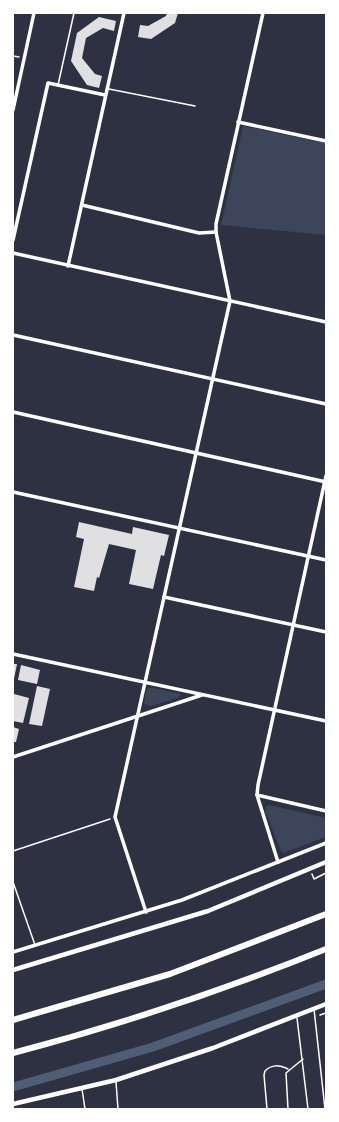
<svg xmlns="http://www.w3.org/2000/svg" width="339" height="1122" viewBox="0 0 339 1122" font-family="Overpass,sans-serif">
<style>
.green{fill:#3c4559}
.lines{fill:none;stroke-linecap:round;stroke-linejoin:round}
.canal{stroke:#4f5d75;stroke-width:9}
.building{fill:#e0e0e3}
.path{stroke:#fff;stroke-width:1.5}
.service{stroke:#fff;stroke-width:1.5}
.minor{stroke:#fff;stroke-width:3.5}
.tertiary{stroke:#fff;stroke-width:4.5}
.motorway{stroke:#fff;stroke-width:6}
</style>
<rect width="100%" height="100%" fill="#2d3142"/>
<g class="green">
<path d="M243,126L326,143V235L221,225Z"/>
<path d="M148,688H153L181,694L178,698L150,706L144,704L146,692Z"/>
<path d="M269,805L326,818V837L283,853L281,851L265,811L266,807Z"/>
</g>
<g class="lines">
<path class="canal" d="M13,1087L153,1047L326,984"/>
</g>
<g class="building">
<path d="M167,13H178L175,23L151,39L138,37L140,25L148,26L166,16Z"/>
<path d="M99,17L116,21L114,31L103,28L86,38L82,58L95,74L102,76L99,88L87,85L71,61L77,33Z"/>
<path d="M79,522L132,534L133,527L169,535L164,556L161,555L153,589L129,584L136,550L109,544L99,578L97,577L94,591L74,587L84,539L76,537Z"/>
<path d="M13,664H17L14,679H13Z"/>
<path d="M21,665L40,670L37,684L18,680Z"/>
<path d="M37,686L50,689L42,726L29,724Z"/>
<path d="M14,694L29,698L23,723L13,721Z"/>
<path d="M13,727L19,729L16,742H13Z"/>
</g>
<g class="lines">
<g class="path">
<path d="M13,56L19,57"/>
<path d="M13,851L110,819"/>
<path d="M312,874L314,879L326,873"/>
<path d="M320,1015L326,1013"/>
</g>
<g class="service">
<path d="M58,85L74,13"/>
<path d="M109,89L195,106"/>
<path d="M13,882L35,945"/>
<path d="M314,1009L325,1109"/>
<path d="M297,1018L308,1109"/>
<path d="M116,1082L118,1109"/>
<path d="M82,1089L85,1109"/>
<path d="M267,1109L264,1075L265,1071C272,1064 279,1065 288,1069"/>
<path d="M288,1109L286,1073L303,1059"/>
</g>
<g class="minor">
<path d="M13,110L34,13"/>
<path d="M238,122L326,141"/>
<path d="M82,205L199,233L216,232"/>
<path d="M13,240L48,83L105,95"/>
<path d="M13,253L326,322"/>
<path d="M68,266L124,13"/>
<path d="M13,335L326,404"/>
<path d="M13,412L326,482"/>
<path d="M13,492L326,560"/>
<path d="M164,597L326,632"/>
<path d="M13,654L326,721"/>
<path d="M13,757L202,695"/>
<path d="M257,795L326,811"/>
<path d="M278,862L257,795L258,785L326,476"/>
<path d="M146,912L115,817L230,301L216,232V224L263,13"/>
<path d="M13,952L182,900L326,843"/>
</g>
<g class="tertiary">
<path d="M13,970L208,911L326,862"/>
<path d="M13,1104L116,1080L213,1048L326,1004"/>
</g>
<g class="motorway">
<path d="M13,1020L170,974L326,914"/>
<path d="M13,1053C120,1025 224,990 326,949"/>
</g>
</g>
<rect width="339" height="1122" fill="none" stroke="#ffffff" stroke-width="28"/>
</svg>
